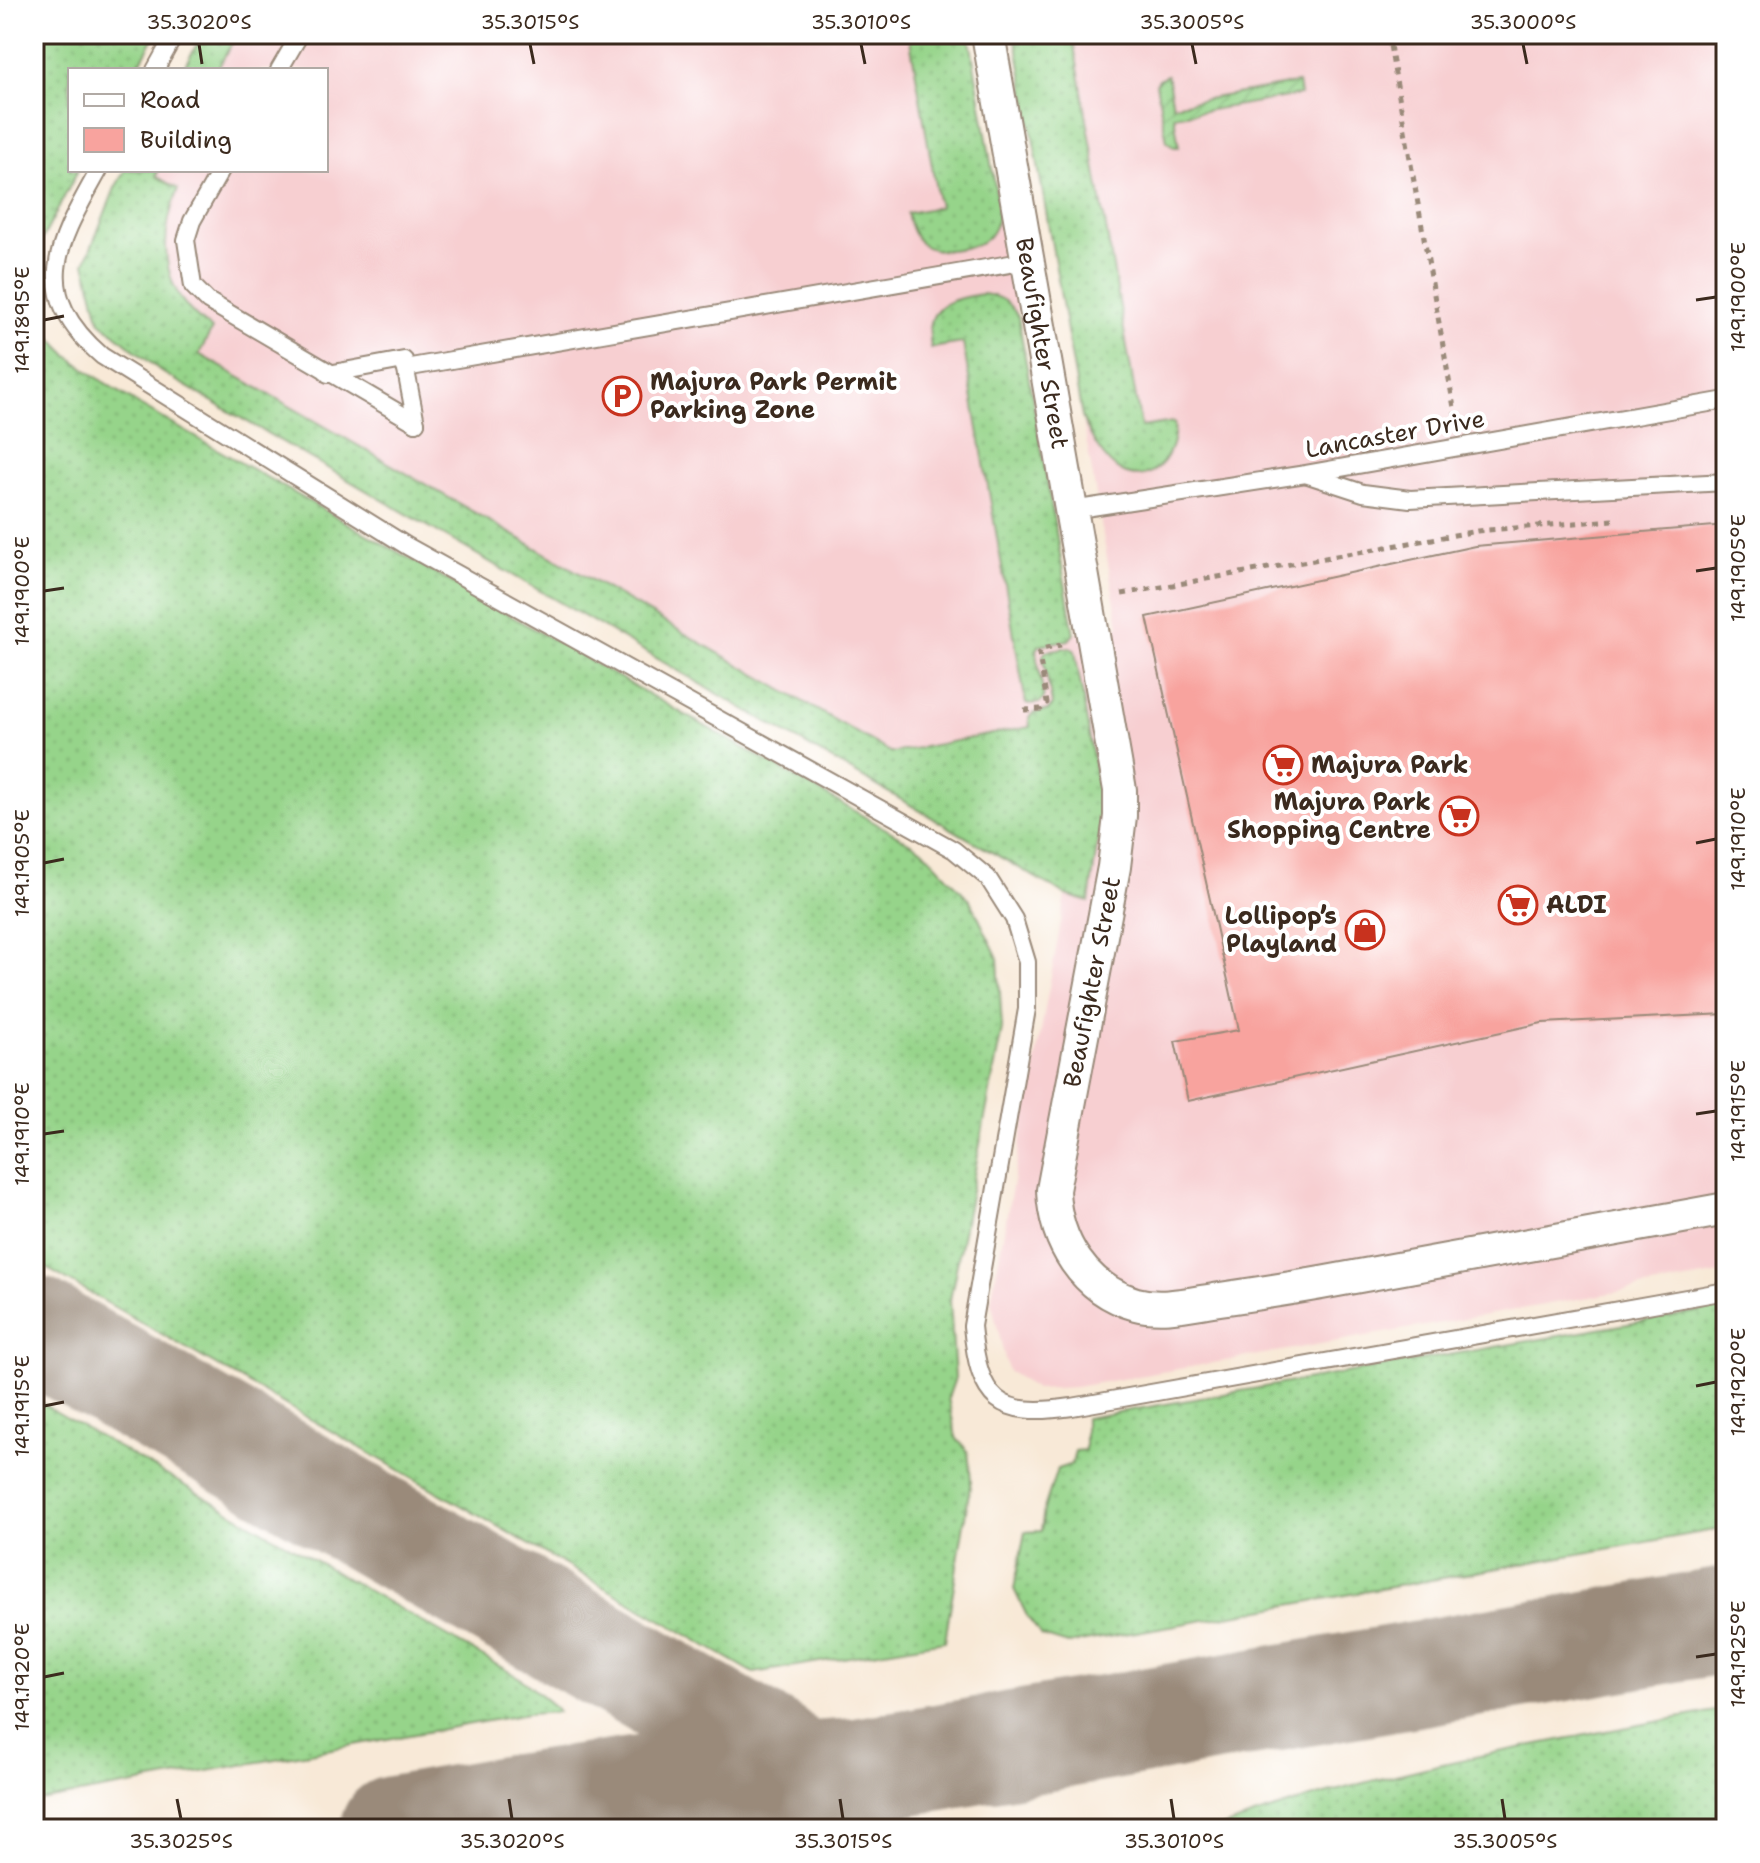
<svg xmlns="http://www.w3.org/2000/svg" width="1760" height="1863" viewBox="0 0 1760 1863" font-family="'Shantell Sans',sans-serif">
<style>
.built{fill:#f7cfd1}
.grass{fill:url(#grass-dots);stroke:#687f54;stroke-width:2}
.garden{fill:url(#garden-furrows);stroke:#687f54;stroke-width:2}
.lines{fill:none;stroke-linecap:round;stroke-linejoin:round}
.taxiway{stroke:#9a8a7a;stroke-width:106}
.building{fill:#f8a39e}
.lane-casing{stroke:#9a8a7a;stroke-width:20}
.street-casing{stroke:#9a8a7a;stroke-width:36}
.path{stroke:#9a8a7a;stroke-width:5;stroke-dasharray:6 6;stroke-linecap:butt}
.lane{stroke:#fff;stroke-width:16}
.street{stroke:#fff;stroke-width:32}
.ticks{fill:none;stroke:#3b2a1e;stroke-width:3}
.labels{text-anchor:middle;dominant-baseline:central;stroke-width:8;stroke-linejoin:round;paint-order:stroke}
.street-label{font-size:24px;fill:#3b2a1e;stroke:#fff}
.poi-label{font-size:24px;font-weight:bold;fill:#3b2a1e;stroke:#fff;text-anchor:start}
.neatline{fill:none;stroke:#3b2a1e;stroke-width:3}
.ticks-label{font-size:20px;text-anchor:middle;fill:#3b2a1e}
</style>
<defs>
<pattern id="grass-dots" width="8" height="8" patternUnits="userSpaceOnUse" patternTransform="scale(2)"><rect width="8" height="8" fill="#96d48a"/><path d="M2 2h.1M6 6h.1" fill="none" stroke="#82b677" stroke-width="1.8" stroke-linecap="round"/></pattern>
<pattern id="garden-furrows" width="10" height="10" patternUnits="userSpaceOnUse" patternTransform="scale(2)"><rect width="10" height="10" fill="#96d48a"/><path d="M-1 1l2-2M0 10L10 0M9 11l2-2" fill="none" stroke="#82b677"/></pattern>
</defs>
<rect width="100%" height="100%" fill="#fff"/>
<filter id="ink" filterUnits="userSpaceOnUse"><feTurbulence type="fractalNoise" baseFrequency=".0125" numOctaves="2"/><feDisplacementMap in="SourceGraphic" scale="16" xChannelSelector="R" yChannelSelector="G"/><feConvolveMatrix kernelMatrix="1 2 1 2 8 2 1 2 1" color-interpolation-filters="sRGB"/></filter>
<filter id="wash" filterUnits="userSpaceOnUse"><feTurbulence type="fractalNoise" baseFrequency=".006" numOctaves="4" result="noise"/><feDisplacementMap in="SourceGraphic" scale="32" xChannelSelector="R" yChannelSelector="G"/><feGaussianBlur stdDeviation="1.8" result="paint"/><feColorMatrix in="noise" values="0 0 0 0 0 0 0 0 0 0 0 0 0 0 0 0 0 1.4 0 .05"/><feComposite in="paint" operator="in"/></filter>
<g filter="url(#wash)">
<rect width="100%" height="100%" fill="#f8e9d7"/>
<path class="built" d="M203,34H969L1074,634L1119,626L1015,34H1726V1273L1075,1387L1036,1389L1008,1371L991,1301L1066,895L163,373L100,322L85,263L115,188L125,170H326V70H182Z"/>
<g class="grass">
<path d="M34,34H156L136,70H70V170H78L41,242L34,263Z"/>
<path d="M203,34H237L217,70H182Z"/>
<path d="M909,34H969L999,210C996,234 987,244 963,248C930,255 914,248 907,213L939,207Z"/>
<path d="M1015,34H1072L1141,427L1174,422C1178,450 1155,488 1122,472C1103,462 1090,435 1082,417Z"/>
<path d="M125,170H159L156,176L178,189C157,243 161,295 212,329L199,354L892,753L1030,727L1029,718L1033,713L1049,710L1052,704L1043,656L1046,651L1070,647L1075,651L1102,811L1089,902L1066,895L163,373L100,322L85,263L115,188Z"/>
<path d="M982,294C999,295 1010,302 1018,317L1074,634L1069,640L1039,645L1036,650L1044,698L1040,703L1026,704L963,343L931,348C924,305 946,300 982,294Z"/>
<path d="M34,303C47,353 101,379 141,406L923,850L970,900L998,958L1002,1029L950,1300L955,1378L948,1398L956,1437L968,1452L971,1480L945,1641L754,1673L34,1261Z"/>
<path d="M1726,1307V1528L1068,1644L1042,1636L1028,1618L1014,1589L1025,1532L1041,1531L1044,1509L1057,1469L1072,1464L1075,1451L1085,1450V1418Z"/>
<path d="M34,1399L520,1678L554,1706L558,1712L527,1714L34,1802Z"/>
<path d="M1726,1709V1829H1218C1380,1768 1556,1741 1726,1709Z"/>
</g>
<path class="garden" d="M1167,75L1173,105L1298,83L1300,95L1174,116L1179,147H1174L1167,141L1156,84L1159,79Z"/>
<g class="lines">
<g class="taxiway">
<path d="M34,1329L774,1753L815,1790"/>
<path d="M517,1807L687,1782L858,1771L1726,1620"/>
<path d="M393,1829L517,1807L551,1805L589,1811"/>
</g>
</g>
<g id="blocks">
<g class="building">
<path d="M1153,34H1189V36L1155,42Z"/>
<path d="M1726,525V1014L1542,1023L1188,1101L1175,1041L1239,1030L1147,617L1475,546Z"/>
</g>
</g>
</g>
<g filter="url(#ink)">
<use href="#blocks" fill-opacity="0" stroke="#9a8a7a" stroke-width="2"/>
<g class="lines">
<defs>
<g id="lane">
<path d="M155,70L175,34"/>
<path d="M279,70L300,34"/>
<path d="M99,170C59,242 27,291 102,356L407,546L954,850L988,878L1014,919L1027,962V1009L972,1326C979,1401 998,1418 1072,1407L1726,1291"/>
<path d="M221,170L192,221L186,240L193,286L208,301L416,423"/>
<path d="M405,368L1027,261"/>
<path d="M328,374L404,360L416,423"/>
<path d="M1308,475L1363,493L1410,499L1726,482"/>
<path d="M1072,510L1306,474L1726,400"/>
</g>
<g id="street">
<path id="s1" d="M988,34L1120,790V816L1114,867L1053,1190C1055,1242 1084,1289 1136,1304C1163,1311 1192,1303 1220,1299C1254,1294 1287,1289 1321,1283C1456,1258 1591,1234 1726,1209"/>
</g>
</defs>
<use href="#lane" class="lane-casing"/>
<use href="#street" class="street-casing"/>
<g class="path">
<path d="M1388,34L1456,419"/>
<path d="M1122,594L1477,531L1613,520"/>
<path d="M1024,710L1041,709L1047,703L1039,654L1042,649L1061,645"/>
</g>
<use href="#lane" class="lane"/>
<use href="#street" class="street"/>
</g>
</g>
<path class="ticks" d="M199,44L202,64M530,44L534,64M861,44L865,64M1192,44L1196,64M1523,44L1527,64M1696,300L1716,297M44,320L64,316M1696,571L1716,568M44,591L64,588M1696,843L1716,839M44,863L64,859M1696,1114L1716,1111M44,1134L64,1131M1696,1386L1716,1382M44,1406L64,1402M1696,1657L1716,1654M44,1677L64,1673M177,1799L181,1819M509,1799L512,1819M840,1799L843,1819M1171,1799L1174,1819M1502,1799L1505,1819"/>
<defs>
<symbol id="parking-ring" viewBox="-11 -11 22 22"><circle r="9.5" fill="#fff" stroke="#c8321e" stroke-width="1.5"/><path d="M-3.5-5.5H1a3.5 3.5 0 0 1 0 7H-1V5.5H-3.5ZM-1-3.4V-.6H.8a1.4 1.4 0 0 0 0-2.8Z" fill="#c8321e"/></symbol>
<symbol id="supermarket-ring" viewBox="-11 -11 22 22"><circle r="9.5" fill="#fff" stroke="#c8321e" stroke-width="1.5"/><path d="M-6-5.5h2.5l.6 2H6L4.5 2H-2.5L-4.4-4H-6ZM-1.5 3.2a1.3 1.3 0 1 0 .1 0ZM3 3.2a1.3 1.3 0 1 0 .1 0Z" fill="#c8321e"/></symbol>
<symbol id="shop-ring" viewBox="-11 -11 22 22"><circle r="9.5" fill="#fff" stroke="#c8321e" stroke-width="1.5"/><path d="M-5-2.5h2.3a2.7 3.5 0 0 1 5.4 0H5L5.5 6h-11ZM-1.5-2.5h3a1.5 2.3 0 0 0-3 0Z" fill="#c8321e"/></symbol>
</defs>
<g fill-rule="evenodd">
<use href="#parking-ring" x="600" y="374" width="44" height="44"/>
<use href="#supermarket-ring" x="1261" y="743" width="44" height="44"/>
<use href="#supermarket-ring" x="1437" y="794" width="44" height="44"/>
<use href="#supermarket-ring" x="1496" y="883" width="44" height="44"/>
<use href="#shop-ring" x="1343" y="908" width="44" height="44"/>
</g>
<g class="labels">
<g class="street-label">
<text stroke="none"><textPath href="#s1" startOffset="314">Beaufighter Street</textPath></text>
<text transform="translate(1395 434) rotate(-10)">Lancaster Drive</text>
<text transform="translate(1092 982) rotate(-79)">Beaufighter Street</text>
</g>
<g class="poi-label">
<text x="650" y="382">Majura Park Permit<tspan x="650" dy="28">Parking Zone</tspan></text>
<text x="1311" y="765">Majura Park</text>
<text x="1431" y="802" text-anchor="end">Majura Park<tspan x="1431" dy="28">Shopping Centre</tspan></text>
<text x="1546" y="905">ALDI</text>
<text x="1337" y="916" text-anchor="end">Lollipop’s<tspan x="1337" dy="28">Playland</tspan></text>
</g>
</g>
<rect width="1760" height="1863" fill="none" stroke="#fff" stroke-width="88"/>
<rect x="68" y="68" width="260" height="104" fill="#ffffff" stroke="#b1aaa5" stroke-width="2"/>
<rect x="84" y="94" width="40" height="12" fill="#ffffff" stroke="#b1aaa5" stroke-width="2"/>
<text x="140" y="108" font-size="24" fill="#3b2a1e">Road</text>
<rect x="84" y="128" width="40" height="24" fill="#f8a39e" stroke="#b1aaa5" stroke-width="2"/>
<text x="140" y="148" font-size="24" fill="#3b2a1e">Building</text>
<rect x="44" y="44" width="1672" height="1775" class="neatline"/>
<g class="ticks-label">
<text x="199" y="29">35.3020°S</text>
<text x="530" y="29">35.3015°S</text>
<text x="861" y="29">35.3010°S</text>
<text x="1192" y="29">35.3005°S</text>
<text x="1523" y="29">35.3000°S</text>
<text transform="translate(1738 297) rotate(-90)" y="7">149.1900°E</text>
<text transform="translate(22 320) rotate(-90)" y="7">149.1895°E</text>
<text transform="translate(1738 568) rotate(-90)" y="7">149.1905°E</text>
<text transform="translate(22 591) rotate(-90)" y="7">149.1900°E</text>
<text transform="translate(1738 839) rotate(-90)" y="7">149.1910°E</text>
<text transform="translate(22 863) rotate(-90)" y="7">149.1905°E</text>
<text transform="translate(1738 1111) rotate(-90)" y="7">149.1915°E</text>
<text transform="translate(22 1134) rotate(-90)" y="7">149.1910°E</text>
<text transform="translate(1738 1382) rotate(-90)" y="7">149.1920°E</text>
<text transform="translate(22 1406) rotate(-90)" y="7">149.1915°E</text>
<text transform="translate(1738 1654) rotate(-90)" y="7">149.1925°E</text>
<text transform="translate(22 1677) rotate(-90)" y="7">149.1920°E</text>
<text x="181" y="1848">35.3025°S</text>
<text x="512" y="1848">35.3020°S</text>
<text x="843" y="1848">35.3015°S</text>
<text x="1174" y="1848">35.3010°S</text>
<text x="1505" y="1848">35.3005°S</text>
</g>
</svg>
